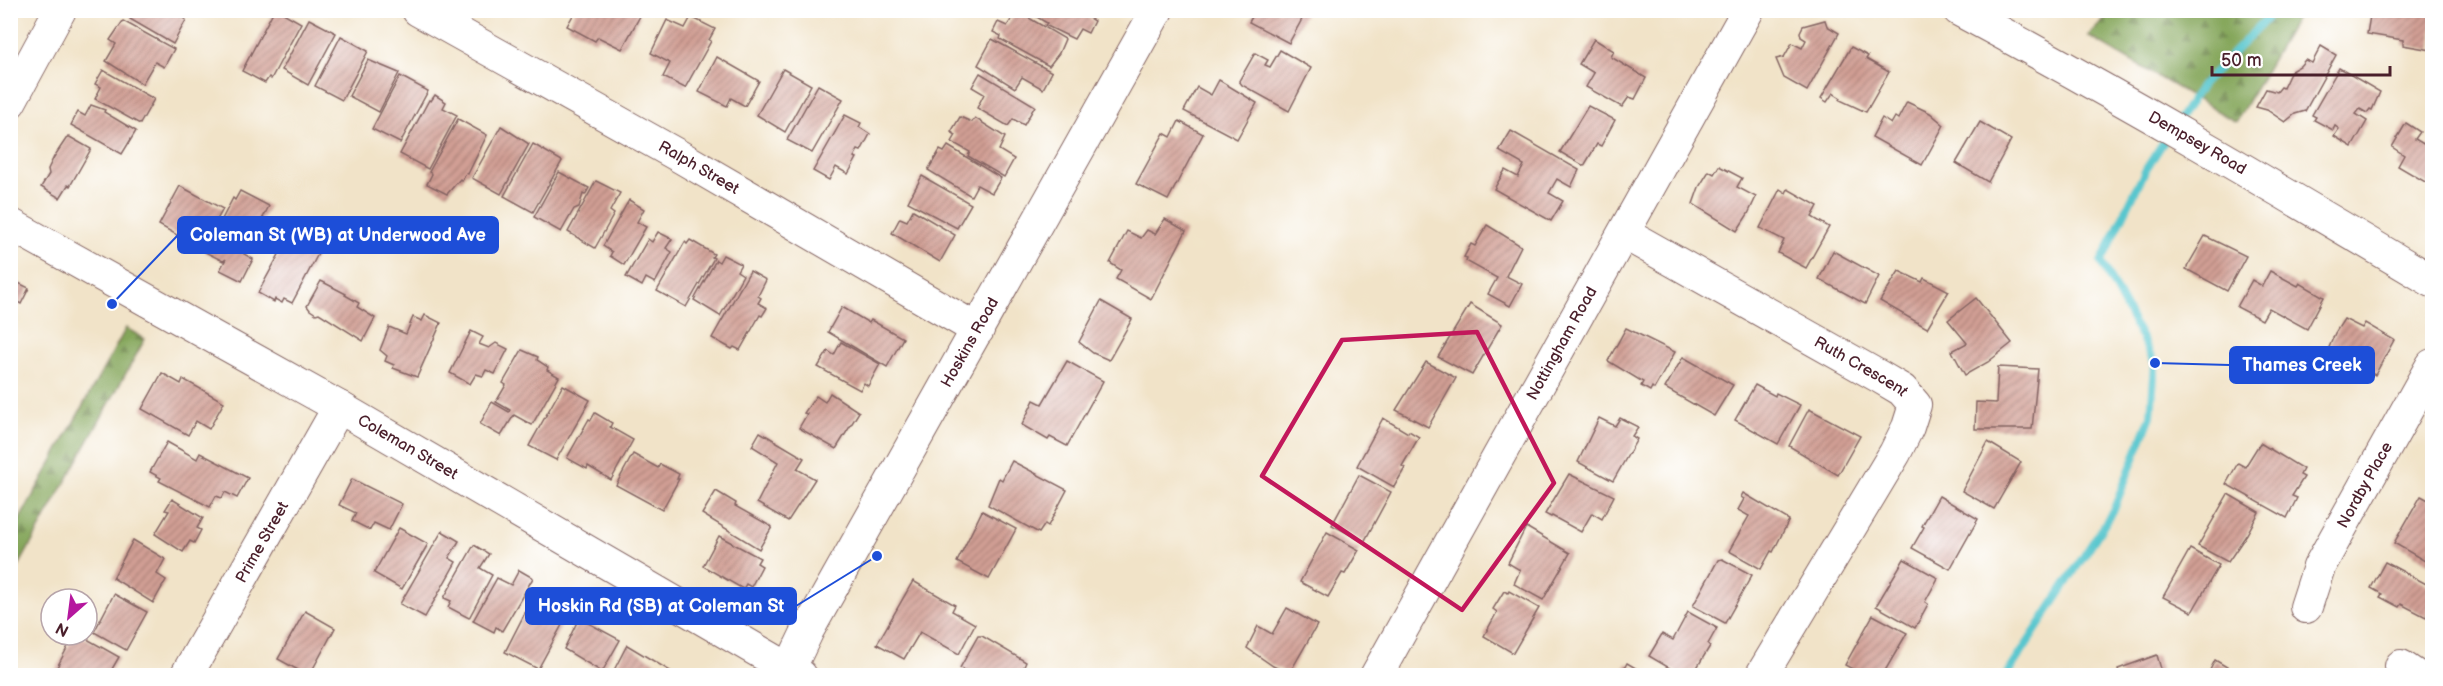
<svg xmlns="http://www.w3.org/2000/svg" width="2443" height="686" viewBox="0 0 2443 686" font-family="'Balsamiq Sans',sans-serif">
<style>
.forest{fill:url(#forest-firs);stroke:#676242;stroke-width:1.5}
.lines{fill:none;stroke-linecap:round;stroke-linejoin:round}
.stream{stroke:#58c6ce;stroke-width:8}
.building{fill:url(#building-hatch)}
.minor-casing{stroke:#846462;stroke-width:34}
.minor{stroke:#fff;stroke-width:32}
.marked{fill:none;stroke:#c2185b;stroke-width:4.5;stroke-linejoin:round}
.labels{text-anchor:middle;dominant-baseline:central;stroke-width:4.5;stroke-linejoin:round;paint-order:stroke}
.street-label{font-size:16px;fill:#4a1f2b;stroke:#fff}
.leader{fill:none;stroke:#1d4ed8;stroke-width:2}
.callout-dot{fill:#1d4ed8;stroke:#fff;stroke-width:2}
.callout{fill:#1d4ed8;stroke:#1d4ed8;stroke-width:2}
.callout-label{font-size:18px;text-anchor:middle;font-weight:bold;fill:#fff}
</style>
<defs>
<pattern id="forest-firs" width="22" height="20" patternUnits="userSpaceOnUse" patternTransform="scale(1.5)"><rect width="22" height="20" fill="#84a65a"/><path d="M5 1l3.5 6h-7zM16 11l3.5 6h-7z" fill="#6e874b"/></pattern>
<pattern id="building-hatch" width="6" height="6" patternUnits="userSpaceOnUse" patternTransform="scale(1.5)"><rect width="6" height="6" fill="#d19f94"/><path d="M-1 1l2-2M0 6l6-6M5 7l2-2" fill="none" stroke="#ac8179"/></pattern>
</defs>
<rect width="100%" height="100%" fill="#fff"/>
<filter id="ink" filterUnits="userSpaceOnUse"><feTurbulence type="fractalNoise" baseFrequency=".0167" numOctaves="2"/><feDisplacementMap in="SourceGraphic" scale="12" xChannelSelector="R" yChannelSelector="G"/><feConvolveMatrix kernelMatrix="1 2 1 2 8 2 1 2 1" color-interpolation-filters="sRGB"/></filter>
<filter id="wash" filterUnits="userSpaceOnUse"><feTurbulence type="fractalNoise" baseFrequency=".008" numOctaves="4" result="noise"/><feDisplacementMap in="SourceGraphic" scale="24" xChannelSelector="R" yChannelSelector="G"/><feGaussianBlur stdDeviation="1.35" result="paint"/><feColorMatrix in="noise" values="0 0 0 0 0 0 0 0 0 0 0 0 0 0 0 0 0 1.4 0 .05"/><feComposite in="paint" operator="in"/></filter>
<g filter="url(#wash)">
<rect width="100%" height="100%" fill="#f1e3c8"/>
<g class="forest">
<path d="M2113,11V10L2300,11L2236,122L2088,36Z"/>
<path d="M126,328L145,339L11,580V535Z"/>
</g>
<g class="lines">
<g class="stream">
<path d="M2177,122L2202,85L2275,10"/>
<path d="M2006,676L2113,511L2151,416L2155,363L2101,262L2146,169L2168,135"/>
</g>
</g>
<g id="blocks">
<g class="building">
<path d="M135,10H180L178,15L186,20L173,44L130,19Z"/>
<path d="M274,10H278L301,23L271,79L269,77L265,83L242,71Z"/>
<path d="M576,10H638L636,14L640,16L622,49L598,37L595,41L567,26Z"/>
<path d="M1038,10H1084L1082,14L1094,21L1088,33L1080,29L1074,39L1045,25L1047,23L1035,16Z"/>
<path d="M1256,10H1307L1289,43L1249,22Z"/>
<path d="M2371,10H2432V50L2403,45V40L2367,34Z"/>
<path d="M1017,11L1065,39L1059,53L1049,66L1000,39L1001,36L993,32L998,22L1007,26Z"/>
<path d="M691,17L715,29L709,40L711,41L685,88L663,77L670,63L651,53L667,20L685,28Z"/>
<path d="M309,19L336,33L308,85L282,70Z"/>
<path d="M1825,20L1827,26L1839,33L1807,91L1784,78L1776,59L1784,57L1792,43L1802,48L1806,40L1801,37L1800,32L1803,26Z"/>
<path d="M123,21L174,49L164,67L155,62L142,84L106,61L116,44L110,40Z"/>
<path d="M341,36L368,51L342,100L315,86Z"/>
<path d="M992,39L1052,72L1043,89L1022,77L1015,88L978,65Z"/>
<path d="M1594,39L1614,51L1611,57L1646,78L1635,99L1629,97L1622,107L1586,87L1594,73L1579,64Z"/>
<path d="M2321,46L2336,55L2305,111L2295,114L2285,122L2267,110L2256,107L2266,89L2277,92L2281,87L2283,88L2291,71L2300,66L2305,60L2312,63Z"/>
<path d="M1851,47L1868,56L1866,59L1889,72L1866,112L1840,100L1841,98L1833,93L1827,102L1821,98Z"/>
<path d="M1280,50L1311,68L1289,111L1242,85L1239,81L1255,53L1268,60L1265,65L1270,67Z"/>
<path d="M717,57L759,81L745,106L731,98L727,106L699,92Z"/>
<path d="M368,60L399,73L379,112L349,96Z"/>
<path d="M2339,68L2380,92L2372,110L2370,109L2367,113L2360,109L2356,114L2367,121L2352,147L2334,136L2339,129L2335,126L2333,130L2314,120L2316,117L2312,115Z"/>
<path d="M783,69L811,85L785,132L757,115Z"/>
<path d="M103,70L154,99L140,124L95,99L101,87L95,84Z"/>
<path d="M980,73L1035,106L1024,125L1013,119L1008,126L977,108L984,94L972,87Z"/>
<path d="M400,76L428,91L400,143L372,129Z"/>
<path d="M1219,80L1257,103L1237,139L1184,111L1197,87L1211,95Z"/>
<path d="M818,85L843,99L812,153L787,140Z"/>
<path d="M435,95L446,102L443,108L457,115L428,169L400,154L429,100L431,101Z"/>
<path d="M1907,102L1930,113L1944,125L1922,165L1872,137L1882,118L1891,124L1895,117L1898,119Z"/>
<path d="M91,105L105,110L104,112L136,131L122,154L71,125L78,112L85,116Z"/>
<path d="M1588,106L1615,120L1601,146L1597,144L1584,166L1560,152Z"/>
<path d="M845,115L861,123L859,127L870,134L861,151L858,150L854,157L857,158L848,174L836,167L829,180L813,171Z"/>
<path d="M960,117L972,122L975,118L1005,137L999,150L1014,159L1004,177L968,156L970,152L952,142L956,135L951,132Z"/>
<path d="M458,119L487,135L468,174L466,173L462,181L460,179L447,194L427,184L432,174L429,172Z"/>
<path d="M1179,121L1203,134L1168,200L1136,184L1164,133L1171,137Z"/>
<path d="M1980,122L2011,140L1988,182L1956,163Z"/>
<path d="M2406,123L2420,132L2415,139L2432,149V186L2398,166L2404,155L2392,147Z"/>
<path d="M501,126L529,144L501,194L472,178Z"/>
<path d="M1511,131L1579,170L1571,187L1557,179L1549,193L1563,201L1551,221L1494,189L1505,170L1518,177L1524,165L1499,151Z"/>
<path d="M68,136L91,149L70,186L68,185L60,198L41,187L49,174L48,169L54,157Z"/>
<path d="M533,144L562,161L533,212L504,196Z"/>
<path d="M948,146L1001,178L992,193L977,185L971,196L928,170L940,150L944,152Z"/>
<path d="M1719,166L1742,178L1737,187L1756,197L1748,214L1737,231L1693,204L1699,187L1709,171L1714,174Z"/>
<path d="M559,172L589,188L585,195L583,194L579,207L574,209L561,232L534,217Z"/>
<path d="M922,176L971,204L957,228L908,202Z"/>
<path d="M596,181L620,193L610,211L614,214L595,248L568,232Z"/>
<path d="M180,186L223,209L205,241L187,234L184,239L159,225Z"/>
<path d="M1780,189L1786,193L1788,189L1818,206L1812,217L1829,227L1806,268L1778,253L1784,240L1760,228Z"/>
<path d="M240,191L269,206L244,254L253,259L242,281L220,270L226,259L223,261L205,252L233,198L235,200Z"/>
<path d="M629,200L644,209L637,222L646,227L624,265L610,256L612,252L603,246Z"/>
<path d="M913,210L955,235L940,262L892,233L900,218L907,221Z"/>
<path d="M1165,219L1186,231L1151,299L1116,279L1121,270L1110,263L1127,231L1141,238L1147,230L1155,234Z"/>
<path d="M1487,225L1521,246L1506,276L1522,284L1510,306L1488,294L1497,278L1466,261L1467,258L1464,257L1471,244L1475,246Z"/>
<path d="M658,232L672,239L666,248L672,252L655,283L646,278L642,286L626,277L648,239L652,242Z"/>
<path d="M2205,236L2246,256L2227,291L2186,269Z"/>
<path d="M288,238L301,245L302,242L319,252L292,303L284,299L282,303L275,299L274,302L258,293Z"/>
<path d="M690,240L714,254L712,257L714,258L686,307L657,291L685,242L687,244Z"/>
<path d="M1833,251L1879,276L1865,304L1819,279Z"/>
<path d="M723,255L741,264L737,271L743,275L720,316L694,300L716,260L719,262Z"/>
<path d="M750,271L766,280L758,296L761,298L758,303L767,308L762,316L760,315L740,350L734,347L732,349L712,338Z"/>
<path d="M1899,271L1922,282L1924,278L1949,291L1927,328L1880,301Z"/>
<path d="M2270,271L2298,286L2300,283L2324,297L2307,329L2269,308L2262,320L2237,307L2252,280L2262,286Z"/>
<path d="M10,279L29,288L21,304L14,300L10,306Z"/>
<path d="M321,281L346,294L345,295L359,303L357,307L375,318L363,341L319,313L316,314L310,310L307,306Z"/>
<path d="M1976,298L2012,343L1988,362L1965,375L1952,351L1967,343L1948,320Z"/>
<path d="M1101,301L1132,319L1109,360L1093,353L1079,342Z"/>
<path d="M1470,304L1502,324L1472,375L1438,357Z"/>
<path d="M842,307L869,323L871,320L903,338L887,367L828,332Z"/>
<path d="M425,315L441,323L417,377L393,368L394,365L385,361L387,356L380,350L389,327L406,334L413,317L422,321Z"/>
<path d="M2344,319L2362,328L2365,323L2394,340L2375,375L2328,350L2335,333Z"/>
<path d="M1626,328L1675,352L1654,389L1652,387L1650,391L1641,386L1643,382L1608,361Z"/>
<path d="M471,331L483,337L479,344L489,348L496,343L508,349L495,374L486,370L483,376L476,374L470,384L450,373Z"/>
<path d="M841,342L880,364L868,386L864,383L860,390L818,367L828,351L834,355Z"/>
<path d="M522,350L538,357L537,360L548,367L547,370L559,377L532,425L514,415L501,436L480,424L492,402L509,412L510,410L496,402L506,385L503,383Z"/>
<path d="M1683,357L1733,385L1714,416L1665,388Z"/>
<path d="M1067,361L1103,381L1067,446L1050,437L1048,440L1022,425L1034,400L1042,404Z"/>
<path d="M1426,362L1456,378L1428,427L1396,410Z"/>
<path d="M1998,367L2038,369L2032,429H1975L1976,402L1996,403Z"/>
<path d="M162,373L181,384L183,379L224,402L209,429L196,421L188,435L142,409Z"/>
<path d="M563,385L590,400L556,460L529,446Z"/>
<path d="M1755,385L1775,396L1776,393L1800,405L1778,444L1735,420Z"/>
<path d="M830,393L859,412L836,449L799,428L807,414L804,413L816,396L825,402Z"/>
<path d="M1809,409L1860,436L1838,475L1789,446Z"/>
<path d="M595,413L612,423L610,427L633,440L611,480L588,466L587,469L567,458L589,419L591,420Z"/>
<path d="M1383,418L1408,433L1409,431L1419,437L1402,466L1405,468L1394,487L1357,466Z"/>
<path d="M1599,418L1615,426L1620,418L1638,427L1632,436L1637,439L1613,481L1578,462Z"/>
<path d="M760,432L804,458L797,469L815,479L788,521L757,503L778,462L752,446Z"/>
<path d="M167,442L197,459L200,453L248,478L237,498L225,492L222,498L216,496L210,507L159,481L161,478L150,472Z"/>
<path d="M1988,442L2021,462L1994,509L1962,491Z"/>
<path d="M2260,443L2303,469L2300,475L2304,477L2292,496L2297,498L2287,518L2226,484L2238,463L2245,467Z"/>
<path d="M633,454L658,468L660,464L679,474L677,479H679L662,510L616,485Z"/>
<path d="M1012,461L1067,490L1048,526L1045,524L1039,533L988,505L999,478L1002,480Z"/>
<path d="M1569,474L1614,496L1602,519L1592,513L1581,532L1552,516L1551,517L1545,514Z"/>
<path d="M1359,475L1391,492L1364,542L1332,525Z"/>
<path d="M352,479L402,504L389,530L374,523L370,530L352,521L356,513L339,505Z"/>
<path d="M716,491L736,503L735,506L772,527L759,549L702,514Z"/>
<path d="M1743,493L1789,520L1773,552L1771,551L1761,569L1729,551L1749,516L1738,510L1744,499L1741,497Z"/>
<path d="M2228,494L2259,512L2247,534L2228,562L2198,546Z"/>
<path d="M1939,496L1978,519L1950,569L1912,548L1924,527L1922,526Z"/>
<path d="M2421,496L2432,502V560L2430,564L2394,543Z"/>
<path d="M172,499L203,518L197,528L201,530L194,543L190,541L183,552L155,534L169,511L165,510Z"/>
<path d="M982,511L1016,529L989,579L957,562Z"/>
<path d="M1526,527L1570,553L1543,600L1514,584L1520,570L1508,563Z"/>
<path d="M399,528L428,544L402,589L374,573Z"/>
<path d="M442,531L459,541L449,558L456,562L425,617L400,604Z"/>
<path d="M1327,532L1359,550L1345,574L1342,573L1328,597L1300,582Z"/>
<path d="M719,536L760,558L757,563L762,566L751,587L746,584L743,589L703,566Z"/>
<path d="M133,540L165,559L157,574L166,580L153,603L113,578Z"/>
<path d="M474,545L489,554L480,568L492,575L469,618L448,607L451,601L444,598Z"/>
<path d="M2190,549L2219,565L2192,612L2163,597Z"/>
<path d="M1722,559L1752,575L1725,623L1693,606L1718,560Z"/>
<path d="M1904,559L1938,578L1925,602L1928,604L1915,628L1876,606Z"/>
<path d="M2385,562L2432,587V605L2426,617L2401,604L2399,607L2380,597L2382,594L2371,588Z"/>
<path d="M519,570L533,578L502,631L496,627L494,632L473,621L497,578L511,585Z"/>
<path d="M913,581L955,605L952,611L975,624L959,654L920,632L904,659L877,644Z"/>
<path d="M1504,591L1508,593L1509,591L1539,608L1513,653L1484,636L1497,612L1493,609Z"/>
<path d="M114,594L147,612L126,650L94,632Z"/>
<path d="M529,605L563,623L538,669L505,652Z"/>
<path d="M1287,608L1317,625L1289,674L1273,666L1247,648L1258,626L1272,634Z"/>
<path d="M305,611L335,628L309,676L278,659Z"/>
<path d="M1688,612L1717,628L1708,644L1710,646L1692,676H1683L1649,656L1662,634L1673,640Z"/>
<path d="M1873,615L1907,633L1882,676H1865L1845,665Z"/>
<path d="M579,618L620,640L602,672L564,649Z"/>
<path d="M74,635H80L119,657L108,676H59L54,673Z"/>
<path d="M978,636H982L1026,662L1020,676H975L960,668Z"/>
<path d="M627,645L672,672L670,676H611Z"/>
<path d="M2157,655L2163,676H2120L2118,669Z"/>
<path d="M2215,660L2242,676H2207Z"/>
<path d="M1627,663L1649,676H1620Z"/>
</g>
</g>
</g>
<g filter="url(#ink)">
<use href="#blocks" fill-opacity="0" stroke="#846462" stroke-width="1.5"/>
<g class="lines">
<defs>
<g id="minor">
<path id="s1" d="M418,10L679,156L978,330"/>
<path id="s2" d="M1959,10C2120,96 2276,188 2432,281"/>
<path d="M10,102L60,10"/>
<path id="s3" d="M10,224L339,407L801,676"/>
<path id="s4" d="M1624,233L1880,377L1902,390L1915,405L1908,427L1895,453L1761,676"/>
<path id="s5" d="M2306,607L2319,567L2432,365"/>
<path d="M2401,666L2416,676"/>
<path id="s6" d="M186,676L339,407"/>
<path id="s7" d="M786,676L808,630L1157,10"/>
<path id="s8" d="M1376,676L1748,10"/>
</g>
</defs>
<use href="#minor" class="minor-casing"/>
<use href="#minor" class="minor"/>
</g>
</g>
<path class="marked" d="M1477,332L1554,483L1462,610L1262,476L1342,340Z"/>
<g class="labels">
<g class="street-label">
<text stroke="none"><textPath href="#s2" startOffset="273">Dempsey Road</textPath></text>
<text stroke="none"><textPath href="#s1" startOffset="322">Ralph Street</textPath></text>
<text stroke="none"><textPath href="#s7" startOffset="381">Hoskins Road</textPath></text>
<text stroke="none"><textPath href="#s8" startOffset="381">Nottingham Road</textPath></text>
<text stroke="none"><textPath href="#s4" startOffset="272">Ruth Crescent</textPath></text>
<text stroke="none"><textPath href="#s3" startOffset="456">Coleman Street</textPath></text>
<text stroke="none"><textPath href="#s5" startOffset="136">Nordby Place</textPath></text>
<text stroke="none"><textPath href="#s6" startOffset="154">Prime Street</textPath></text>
</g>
</g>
<path class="leader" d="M112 304L178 235M2155 363L2230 365M877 556L796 606"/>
<g class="callout-dot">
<circle cx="112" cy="304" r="6"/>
<circle cx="2155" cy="363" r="6"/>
<circle cx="877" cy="556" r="6"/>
</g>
<g class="callout">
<rect x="178" y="217" width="320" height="36" rx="6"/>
<rect x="2230" y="347" width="144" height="36" rx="6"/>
<rect x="526" y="588" width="270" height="36" rx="6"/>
</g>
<g class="callout-label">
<text x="338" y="241">Coleman St (WB) at Underwood Ave</text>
<text x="2302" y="371">Thames Creek</text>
<text x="661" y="612">Hoskin Rd (SB) at Coleman St</text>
</g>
<rect width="2443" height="686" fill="none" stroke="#fff" stroke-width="36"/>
<g transform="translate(69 617) rotate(208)"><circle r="28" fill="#ffffff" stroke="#b7a5aa" stroke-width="1.5"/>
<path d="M0-4.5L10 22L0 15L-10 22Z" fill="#b5179e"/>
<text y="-9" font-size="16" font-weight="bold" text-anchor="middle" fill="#4a1f2b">N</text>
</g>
<path d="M2212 66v9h178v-9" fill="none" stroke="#4a1f2b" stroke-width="3"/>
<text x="2221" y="66" font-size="18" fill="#4a1f2b" stroke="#ffffff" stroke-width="4.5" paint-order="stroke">50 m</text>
</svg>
